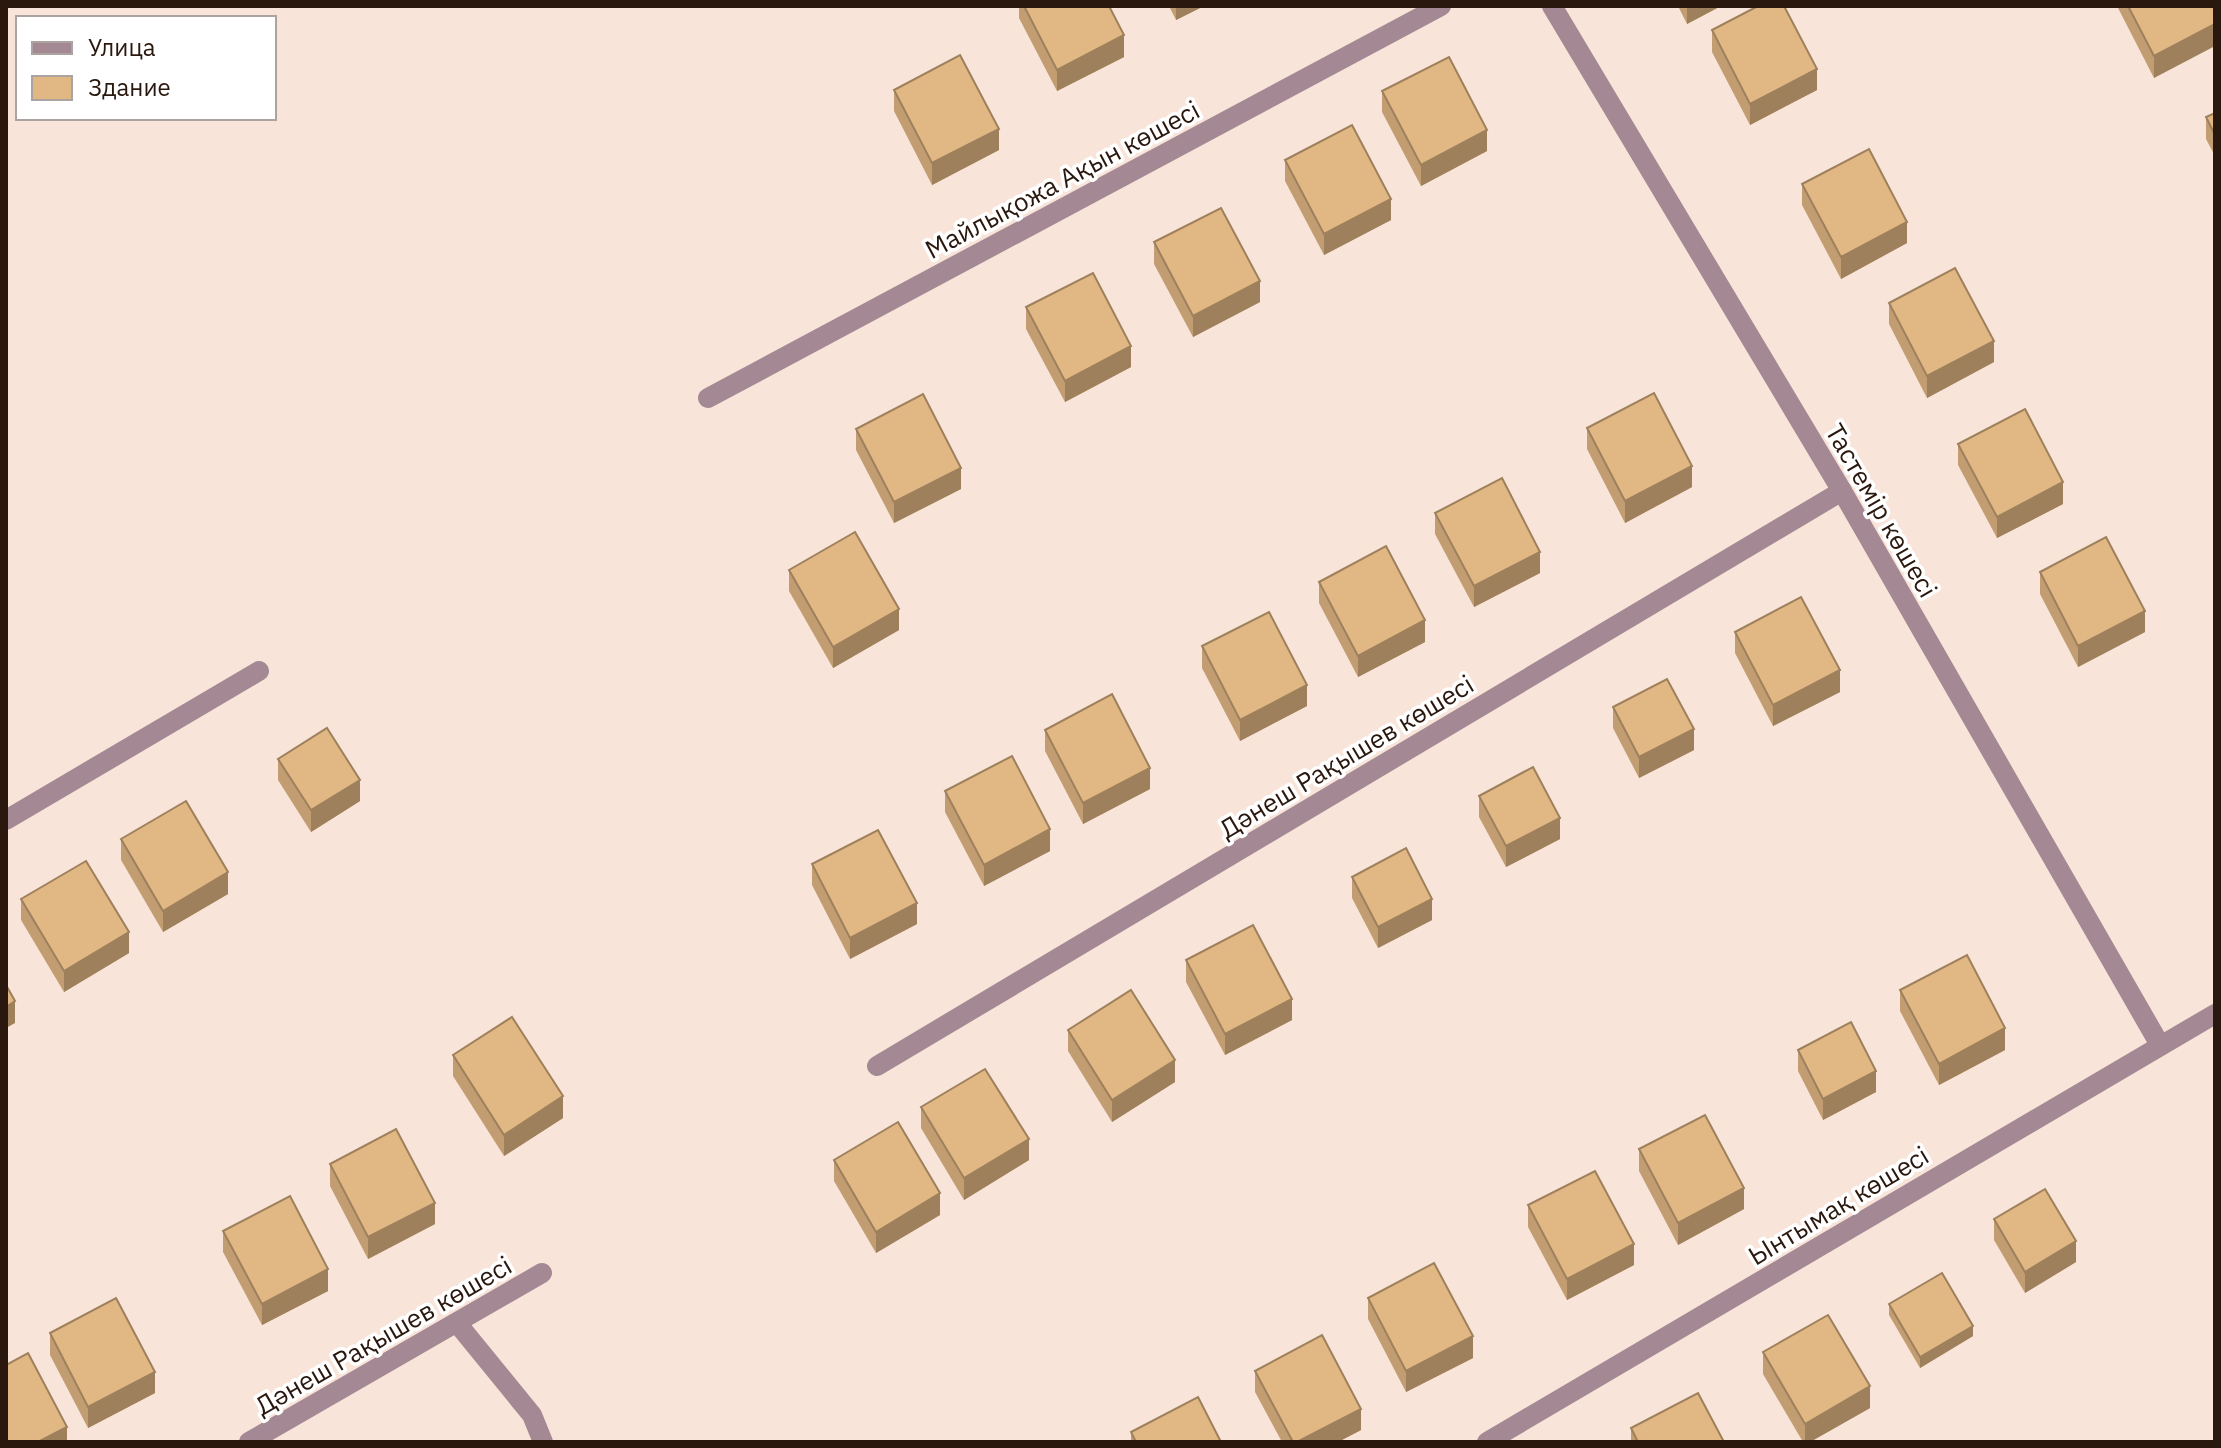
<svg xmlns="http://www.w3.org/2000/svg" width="2221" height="1448" viewBox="0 0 2221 1448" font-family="'IBM Plex Sans',sans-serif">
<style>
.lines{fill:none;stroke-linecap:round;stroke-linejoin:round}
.minor{stroke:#a48994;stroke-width:20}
.wall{fill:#c29d72}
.shaded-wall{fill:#9e805c}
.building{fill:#e1b784;stroke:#9e805c;stroke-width:2}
.labels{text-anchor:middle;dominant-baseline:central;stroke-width:7;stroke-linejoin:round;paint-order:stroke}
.street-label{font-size:26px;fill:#2a180e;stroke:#fff}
</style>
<rect width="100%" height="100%" fill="#f8e4d9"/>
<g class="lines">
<g class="minor">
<path d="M1552,6L1842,491L2160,1045"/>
<path d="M708,398L1441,6"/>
<path d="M6,820L259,671"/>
<path d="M877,1066L1842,491"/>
<path d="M457,1323L532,1415L543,1442"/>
<path d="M249,1442L542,1273"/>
<path d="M1487,1442L2215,1014"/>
</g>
</g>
<g class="wall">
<path d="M1019,6H1109L1124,57L1057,91L1019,18Z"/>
<path d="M1169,6H1204L1176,20Z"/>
<path d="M1678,6H1721L1687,24Z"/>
<path d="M2117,6H2213L2154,78Z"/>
<path d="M1712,30L1817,90L1750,125L1712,52Z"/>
<path d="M894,90L999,150L932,185L894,111Z"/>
<path d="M1382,91L1487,151L1421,186L1382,112Z"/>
<path d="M2215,113V156L2206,139V117Z"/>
<path d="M1285,160L1391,220L1324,255L1285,181Z"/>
<path d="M1802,184L1907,243L1841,279L1802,205Z"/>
<path d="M1154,242L1260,302L1193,337L1154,264Z"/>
<path d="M1889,303L1994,362L1927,398L1889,324Z"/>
<path d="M1026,307L1131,367L1065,402L1026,329Z"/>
<path d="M1587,428L1692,487L1625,523L1587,449Z"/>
<path d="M856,429L961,489L894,523L856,450Z"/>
<path d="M1958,444L2063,504L1997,538L1958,465Z"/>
<path d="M1435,513L1540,573L1474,607L1435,534Z"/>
<path d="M789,570L899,630L833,668L789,591Z"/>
<path d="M2040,572L2145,632L2078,667L2040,594Z"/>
<path d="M1319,582L1425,642L1358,677L1319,603Z"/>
<path d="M1735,632L1840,692L1773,726L1735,653Z"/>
<path d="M1202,646L1307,706L1240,741L1202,668Z"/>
<path d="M1613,707L1694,750L1639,778L1613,728Z"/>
<path d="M1045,730L1150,789L1083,824L1045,751Z"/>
<path d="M278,759L360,801L311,832L278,780Z"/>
<path d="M945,791L1050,851L984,886L945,812Z"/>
<path d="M1479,796L1560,839L1506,867L1479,817Z"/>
<path d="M121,839L228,894L163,932L121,860Z"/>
<path d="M812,864L917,924L850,959L812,885Z"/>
<path d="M1352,877L1432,920L1378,948L1352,898Z"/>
<path d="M21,899L129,953L64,992L21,920Z"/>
<path d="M1186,960L1292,1020L1225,1055L1186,982Z"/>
<path d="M1900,990L2005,1050L1939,1085L1900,1011Z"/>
<path d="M1068,1030L1175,1082L1112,1122L1068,1051Z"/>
<path d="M1798,1050L1876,1092L1823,1120L1798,1071Z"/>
<path d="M453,1055L563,1118L504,1156L453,1076Z"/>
<path d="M921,1107L1029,1160L964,1200L921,1128Z"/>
<path d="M1639,1149L1744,1209L1678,1245L1639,1171Z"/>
<path d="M834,1160L940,1215L876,1253L834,1181Z"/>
<path d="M330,1164L435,1224L368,1259L330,1186Z"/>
<path d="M1528,1205L1634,1265L1567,1300L1528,1227Z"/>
<path d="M1994,1219L2076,1262L2025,1293L1994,1240Z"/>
<path d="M223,1231L328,1291L262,1325L223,1252Z"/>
<path d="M1368,1298L1473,1358L1406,1392L1368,1319Z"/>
<path d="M1889,1304L1973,1336L1920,1368L1889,1315Z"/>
<path d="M50,1333L155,1393L88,1428L50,1355Z"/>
<path d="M1763,1352L1870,1408L1810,1442H1803L1763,1374Z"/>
<path d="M1255,1371L1361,1430L1338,1442H1282L1255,1392Z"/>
<path d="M1631,1428L1724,1442H1631Z"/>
<path d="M1131,1432L1221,1442H1131Z"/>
</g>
<g class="shaded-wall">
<path d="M1176,6H1204L1176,20Z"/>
<path d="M1687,6H1721L1687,24Z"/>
<path d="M2215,24V46L2154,78V56Z"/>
<path d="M1124,35V57L1057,91V70Z"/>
<path d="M1817,69V90L1750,125V104Z"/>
<path d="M999,129V150L932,185V163Z"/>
<path d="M1487,130V151L1421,186V165Z"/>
<path d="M1391,199V220L1324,255V234Z"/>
<path d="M1907,222V243L1841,279V257Z"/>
<path d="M1260,281V302L1193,337V316Z"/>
<path d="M1994,341V362L1927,398V376Z"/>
<path d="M1131,346V367L1065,402V381Z"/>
<path d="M1692,466V487L1625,523V501Z"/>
<path d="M961,468V489L894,523V502Z"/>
<path d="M2063,482V504L1997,538V517Z"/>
<path d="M1540,552V573L1474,607V586Z"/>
<path d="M899,609V630L833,668V647Z"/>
<path d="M2145,611V632L2078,667V646Z"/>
<path d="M1425,620V642L1358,677V656Z"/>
<path d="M1840,670V692L1773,726V705Z"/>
<path d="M1307,685V706L1240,741V720Z"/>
<path d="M1694,729V750L1639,778V757Z"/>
<path d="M1150,768V789L1083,824V803Z"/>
<path d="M360,780V801L311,832V810Z"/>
<path d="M1560,818V839L1506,867V846Z"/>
<path d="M1050,829V851L984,886V865Z"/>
<path d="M228,872V894L163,932V911Z"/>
<path d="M1432,899V920L1378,948V927Z"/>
<path d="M917,903V924L850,959V938Z"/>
<path d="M129,932V953L64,992V971Z"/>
<path d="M1292,999V1020L1225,1055V1034Z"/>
<path d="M15,1001V1023L6,1028V1007Z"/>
<path d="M2005,1028V1050L1939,1085V1064Z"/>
<path d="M1175,1060V1082L1112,1122V1100Z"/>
<path d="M1876,1071V1092L1823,1120V1099Z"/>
<path d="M563,1096V1118L504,1156V1135Z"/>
<path d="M1029,1139V1160L964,1200V1178Z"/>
<path d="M1744,1188V1209L1678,1245V1223Z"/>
<path d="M940,1193V1215L876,1253V1232Z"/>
<path d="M435,1203V1224L368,1259V1237Z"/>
<path d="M2076,1241V1262L2025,1293V1272Z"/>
<path d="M1634,1244V1265L1567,1300V1279Z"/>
<path d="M328,1269V1291L262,1325V1304Z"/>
<path d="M1973,1326V1336L1920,1368V1357Z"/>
<path d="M1473,1336V1358L1406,1392V1371Z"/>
<path d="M155,1372V1393L88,1428V1407Z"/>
<path d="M1870,1386V1408L1810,1442H1805V1424Z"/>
<path d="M1361,1409V1430L1338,1442H1297Z"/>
<path d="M67,1427V1442H38Z"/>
</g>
<g class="building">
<path d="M1024,6H1109L1124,35L1057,70Z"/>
<path d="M1758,6H1784L1817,69L1750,104L1712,30Z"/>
<path d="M2128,6H2213L2215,10V24L2154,56Z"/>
<path d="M960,55L999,129L932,163L894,90Z"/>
<path d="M1449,57L1487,130L1421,165L1382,91Z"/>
<path d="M2215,113V135L2206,117Z"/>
<path d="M1352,125L1391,199L1324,234L1285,160Z"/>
<path d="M1869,149L1907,222L1841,257L1802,184Z"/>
<path d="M1221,208L1260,281L1193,316L1154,242Z"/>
<path d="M1955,268L1994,341L1927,376L1889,303Z"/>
<path d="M1093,273L1131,346L1065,381L1026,307Z"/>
<path d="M1654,393L1692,466L1625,501L1587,428Z"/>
<path d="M923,394L961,468L894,502L856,429Z"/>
<path d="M2025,409L2063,482L1997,517L1958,444Z"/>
<path d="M1502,478L1540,552L1474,586L1435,513Z"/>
<path d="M855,532L899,609L833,647L789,570Z"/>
<path d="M2106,537L2145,611L2078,646L2040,572Z"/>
<path d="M1386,546L1425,620L1358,656L1319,582Z"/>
<path d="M1801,597L1840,670L1773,705L1735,632Z"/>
<path d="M1269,612L1307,685L1240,720L1202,646Z"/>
<path d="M1667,679L1694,729L1639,757L1613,707Z"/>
<path d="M1112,694L1150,768L1083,803L1045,730Z"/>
<path d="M327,728L360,780L311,810L278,759Z"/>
<path d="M1012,756L1050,829L984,865L945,791Z"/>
<path d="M1533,767L1560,818L1506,846L1479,796Z"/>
<path d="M186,801L228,872L163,911L121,839Z"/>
<path d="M878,830L917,903L850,938L812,864Z"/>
<path d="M1406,848L1432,899L1378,927L1352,877Z"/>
<path d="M86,861L129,932L64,971L21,899Z"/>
<path d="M1253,925L1292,999L1225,1034L1186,960Z"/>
<path d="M1967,955L2005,1028L1939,1064L1900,990Z"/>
<path d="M6,985L15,1001L6,1007Z"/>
<path d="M1131,990L1175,1060L1112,1100L1068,1030Z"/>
<path d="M512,1017L563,1096L504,1135L453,1055Z"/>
<path d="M1851,1022L1876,1071L1823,1099L1798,1050Z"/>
<path d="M985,1069L1029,1139L964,1178L921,1107Z"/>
<path d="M1705,1115L1744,1188L1678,1223L1639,1149Z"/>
<path d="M898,1122L940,1193L876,1232L834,1160Z"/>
<path d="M396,1129L435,1203L368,1237L330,1164Z"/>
<path d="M1595,1171L1634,1244L1567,1279L1528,1205Z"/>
<path d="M2045,1189L2076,1241L2025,1272L1994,1219Z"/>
<path d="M290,1196L328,1269L262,1304L223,1231Z"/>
<path d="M1434,1263L1473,1336L1406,1371L1368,1298Z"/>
<path d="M1942,1273L1973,1326L1920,1357L1889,1304Z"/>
<path d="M116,1298L155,1372L88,1407L50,1333Z"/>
<path d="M1828,1315L1870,1386L1805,1424L1763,1352Z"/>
<path d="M1322,1335L1361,1409L1297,1442H1293L1255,1371Z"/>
<path d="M28,1353L67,1427L38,1442H6V1365Z"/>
<path d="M1698,1393L1724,1442H1638L1631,1428Z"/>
<path d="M1198,1397L1221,1442H1136L1131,1432Z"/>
</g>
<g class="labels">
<g class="street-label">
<text transform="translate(1062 179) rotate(-28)">Майлықожа Ақын көшесі</text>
<text transform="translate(1882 510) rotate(60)">Тастемір көшесі</text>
<text transform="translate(1346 756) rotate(-31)">Дәнеш Рақышев көшесі</text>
<text transform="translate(1838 1205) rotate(-31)">Ынтымақ көшесі</text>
<text transform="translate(383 1335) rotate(-30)">Дәнеш Рақышев көшесі</text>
</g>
</g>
<rect width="2221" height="1448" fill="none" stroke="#2a180e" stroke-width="16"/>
<rect x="16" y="16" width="260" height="104" fill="#ffffff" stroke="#aaa39f" stroke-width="2"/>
<rect x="32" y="42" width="40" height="12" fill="#a48994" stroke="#aaa39f" stroke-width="2"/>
<text x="88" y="56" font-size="24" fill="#2a180e">Улица</text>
<rect x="32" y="76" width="40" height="24" fill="#e1b784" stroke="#aaa39f" stroke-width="2"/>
<text x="88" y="96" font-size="24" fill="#2a180e">Здание</text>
</svg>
